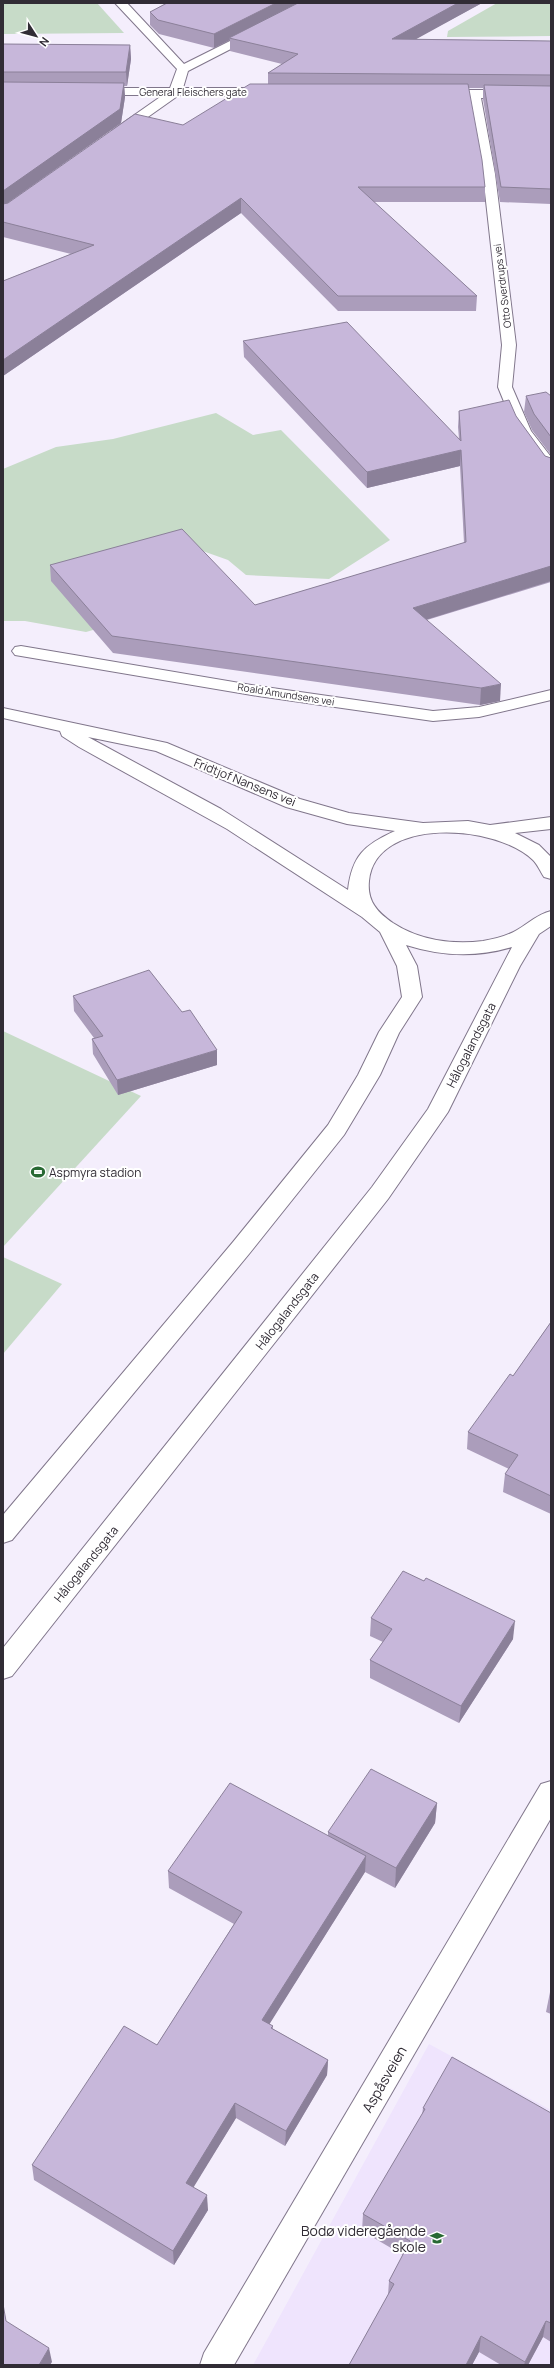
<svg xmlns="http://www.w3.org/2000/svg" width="554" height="2368" viewBox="0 0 554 2368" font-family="Manrope,sans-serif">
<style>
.built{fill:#efe4fd}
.green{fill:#c7dbc8}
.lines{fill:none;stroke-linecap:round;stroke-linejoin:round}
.minor-casing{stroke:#80768b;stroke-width:2}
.minor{fill:#fff;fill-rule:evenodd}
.wall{fill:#ab9dbb}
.shaded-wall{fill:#8b8099}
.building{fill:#c7b7da;stroke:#8b8099}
.labels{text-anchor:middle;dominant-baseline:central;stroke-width:4;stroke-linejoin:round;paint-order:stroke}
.far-street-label{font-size:10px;fill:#312c35;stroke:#fff}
.street-label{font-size:12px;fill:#312c35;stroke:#fff}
.poi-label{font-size:12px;fill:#312c35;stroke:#fff;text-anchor:start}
.near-street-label{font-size:14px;fill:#312c35;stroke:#fff}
.near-poi-label{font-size:14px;fill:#312c35;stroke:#fff;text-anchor:end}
</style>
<rect width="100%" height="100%" fill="#f4eefc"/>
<path class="built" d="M429,2044L551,2110V2365H253Z"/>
<g class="green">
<path d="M3,3H97L124,33L3,34Z"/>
<path d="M497,3H551V36L447,37L448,31Z"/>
<path d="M216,413L253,435L281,430L390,540L329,579L246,575L228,560L197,549L59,573L63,587L100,628L86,632L25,621H3V469L56,447L113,439Z"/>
<path d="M3,1031L141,1096L3,1247Z"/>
<path d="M3,1257L62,1284L3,1354Z"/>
</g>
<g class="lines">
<defs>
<g id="minor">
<path d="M115,3H127L184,64L252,30H260L262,32L260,34L188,71L183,88H266L272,92L266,96L179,95L121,136H113L111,133L113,130L163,95H94L90,94L88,91L90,88H170L177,69Z"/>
<path d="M440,90H551V98H481L495,174L516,345L512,387L531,431L551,457V473L545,471L516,431L498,387L502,345L483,174L469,98L436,97L434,94L436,91Z"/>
<path d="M21,646L258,686L433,711L479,707L551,690V700L479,717L433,721L258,696L15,655L12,651L15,647Z"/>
<path d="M3,708L167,743L300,799L349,813L423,823L468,821L490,825L551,817V829L515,833L539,845L551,857V879L544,877C540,871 538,865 533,860C496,824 375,816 369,881C367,901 377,912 393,923C419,940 452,945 483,941C495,939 507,936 517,930C529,923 538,914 551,911V926L539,934L520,966L448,1112L388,1199L12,1676L3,1679V1648L372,1187L428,1109L512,947C476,958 441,956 406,945L417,966L422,997L399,1033L380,1075L344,1135L249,1254L12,1540L3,1543V1515L233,1242L328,1125L358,1075L379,1032L402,997L397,966L380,932L362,917L227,829L79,747L62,736L60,731L3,718ZM88,737L156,751L286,807L347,824L395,831C364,845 352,856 348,890L221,809Z"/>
<path d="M551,1781V1818L234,2365H200L204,2353L541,1784Z"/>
</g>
</defs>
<use href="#minor" class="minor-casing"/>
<use href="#minor" class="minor"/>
</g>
<g class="wall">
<path d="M167,3H482L415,39L551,41V204L500,202L483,99V88H468L485,187V202H374L477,296L476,311H338L241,213L3,376V281L71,254L3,237V44L130,45L131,59L127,86H124L125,97L121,123L7,204L183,125L268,84V73L282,64L230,51V40L214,48L159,34L150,25V12Z"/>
<path d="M243,341L459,439L458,427L459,411L516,416L545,456L551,458V582L427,620L500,701L480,705L113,653L51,581L50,565L255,605L464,543L460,466L367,488L244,357Z"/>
<path d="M526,396H551V455L532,430L524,412Z"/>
<path d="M73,996L217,1065L118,1095L93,1054L92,1039L94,1038L74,1011Z"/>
<path d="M551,1322V1514L503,1492L505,1474L509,1469L467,1449L468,1432L513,1376Z"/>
<path d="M371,1618L513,1639L459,1723L370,1678V1660L383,1642L370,1636Z"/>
<path d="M437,1803L435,1823L395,1888L365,1872L269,2024L273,2026V2029L328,2060L327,2075L285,2146L236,2118L193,2187L208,2210L174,2265L34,2180L32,2165L157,2045L234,1924L169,1888L168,1871L328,1835V1832Z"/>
<path d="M551,1990V2014L546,2012L550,1992Z"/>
<path d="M423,2108L551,2113V2342L543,2337L528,2365H501L479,2352L472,2365H349L388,2295L389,2281L403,2255L362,2231L363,2214L422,2115Z"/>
</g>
<g class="shaded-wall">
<path d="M276,3H303L229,38L230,40L214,48V34Z"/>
<path d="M458,3H482L391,53L392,39Z"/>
<path d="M130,45L131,59L127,86L126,72Z"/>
<path d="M124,83L125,97L121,123L3,206V191Z"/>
<path d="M241,198V213L3,376V360Z"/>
<path d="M461,450L460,466L367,488V472Z"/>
<path d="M551,566V581L412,624L413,608Z"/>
<path d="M501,684L500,701L480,705L481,688Z"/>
<path d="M217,1050V1065L118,1095L117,1080Z"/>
<path d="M515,1621L513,1639L459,1723L461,1706Z"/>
<path d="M437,1803L435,1823L395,1888L396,1868Z"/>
<path d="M366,1856L365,1872L262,2036V2020Z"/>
<path d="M328,2060L327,2075L285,2146L286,2131Z"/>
<path d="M235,2103L236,2118L187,2198L186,2183Z"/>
<path d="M207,2195L208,2210L174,2265L173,2251Z"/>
<path d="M546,2321L543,2337L528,2365H524L525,2362Z"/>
<path d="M481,2336L479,2352L472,2365H466Z"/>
<path d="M49,2348L52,2362L50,2365H39Z"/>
</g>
<g class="building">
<path d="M167,3H276L214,34L158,20L150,12Z"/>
<path d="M298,3H458L392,39L551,41V75L268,73L298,54L229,38Z"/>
<path d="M3,44L130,45L126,72H3Z"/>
<path d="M3,82L124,83L120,109L3,191Z"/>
<path d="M250,84H468L482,160L485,187H358L477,296H338L241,198L3,360V281L94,245L3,222V204L8,203L135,114L183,125Z"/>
<path d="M484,85L551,86V189L501,187Z"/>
<path d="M347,322L461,441L459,411L509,400L516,416L545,456L551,458V566L413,608L501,684L481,688L112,636L50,565L182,529L255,605L466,542L461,450L367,472L243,341Z"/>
<path d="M546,392L551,396V437L534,414L526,396Z"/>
<path d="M149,970L182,1012L190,1010L217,1050L117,1080L92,1039L103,1036L73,996Z"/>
<path d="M551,1322V1496L505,1474L518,1455L468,1432L510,1374L513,1376Z"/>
<path d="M403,1571L424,1581L426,1578L515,1621L461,1706L370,1660L392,1629L371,1618Z"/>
<path d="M371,1769L437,1803L396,1868L328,1832Z"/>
<path d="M230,1783L366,1856L262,2020L273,2026L271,2028L328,2060L286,2131L235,2103L186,2183L207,2195L173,2251L32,2165L124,2026L157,2045L242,1912L168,1871Z"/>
<path d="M452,2057L551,2113V2323L546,2321L525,2362L481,2336L466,2365H349L394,2284L389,2281L410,2241L363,2214L425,2109L423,2108Z"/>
<path d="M3,2304L6,2321L49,2348L39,2365H3Z"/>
</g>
<defs>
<symbol id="stadium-bare" viewBox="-9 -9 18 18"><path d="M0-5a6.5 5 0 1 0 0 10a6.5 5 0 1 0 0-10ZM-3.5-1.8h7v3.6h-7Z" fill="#286933" stroke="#fff" stroke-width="2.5" paint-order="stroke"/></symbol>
<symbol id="school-bare" viewBox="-9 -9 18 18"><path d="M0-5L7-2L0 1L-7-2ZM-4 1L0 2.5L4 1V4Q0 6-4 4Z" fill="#286933" stroke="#fff" stroke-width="2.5" paint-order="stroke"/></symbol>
</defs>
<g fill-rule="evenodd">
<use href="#stadium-bare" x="28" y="1162" width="20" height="20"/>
<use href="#school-bare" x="427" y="2228" width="20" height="20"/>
</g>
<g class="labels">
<g class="far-street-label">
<text x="193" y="92">General Fleischers gate</text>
<text transform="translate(502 286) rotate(-97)">Otto Sverdrups vei</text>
<text transform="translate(286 694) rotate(9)">Roald Amundsens vei</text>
</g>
<g class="street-label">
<text transform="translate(245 782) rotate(22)">Fridtjof Nansens vei</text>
<text transform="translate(471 1045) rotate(-63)">Hålogalandsgata</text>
<text transform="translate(287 1311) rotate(-52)">Hålogalandsgata</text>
<text transform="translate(86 1564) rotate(-51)">Hålogalandsgata</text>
</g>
<g class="poi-label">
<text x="49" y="1172">Aspmyra stadion</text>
</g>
<g class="near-street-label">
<text transform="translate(384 2079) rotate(-60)">Aspåsveien</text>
</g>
<g class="near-poi-label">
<text x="426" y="2230">Bodø videregående<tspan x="426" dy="16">skole</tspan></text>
</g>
</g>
<rect width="554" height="2368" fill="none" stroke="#312c35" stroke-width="8"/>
<g transform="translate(36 36) rotate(126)" stroke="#ffffff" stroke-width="3" paint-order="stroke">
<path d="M0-3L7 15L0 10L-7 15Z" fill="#312c35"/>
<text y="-6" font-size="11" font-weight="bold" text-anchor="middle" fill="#312c35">N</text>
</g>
</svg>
